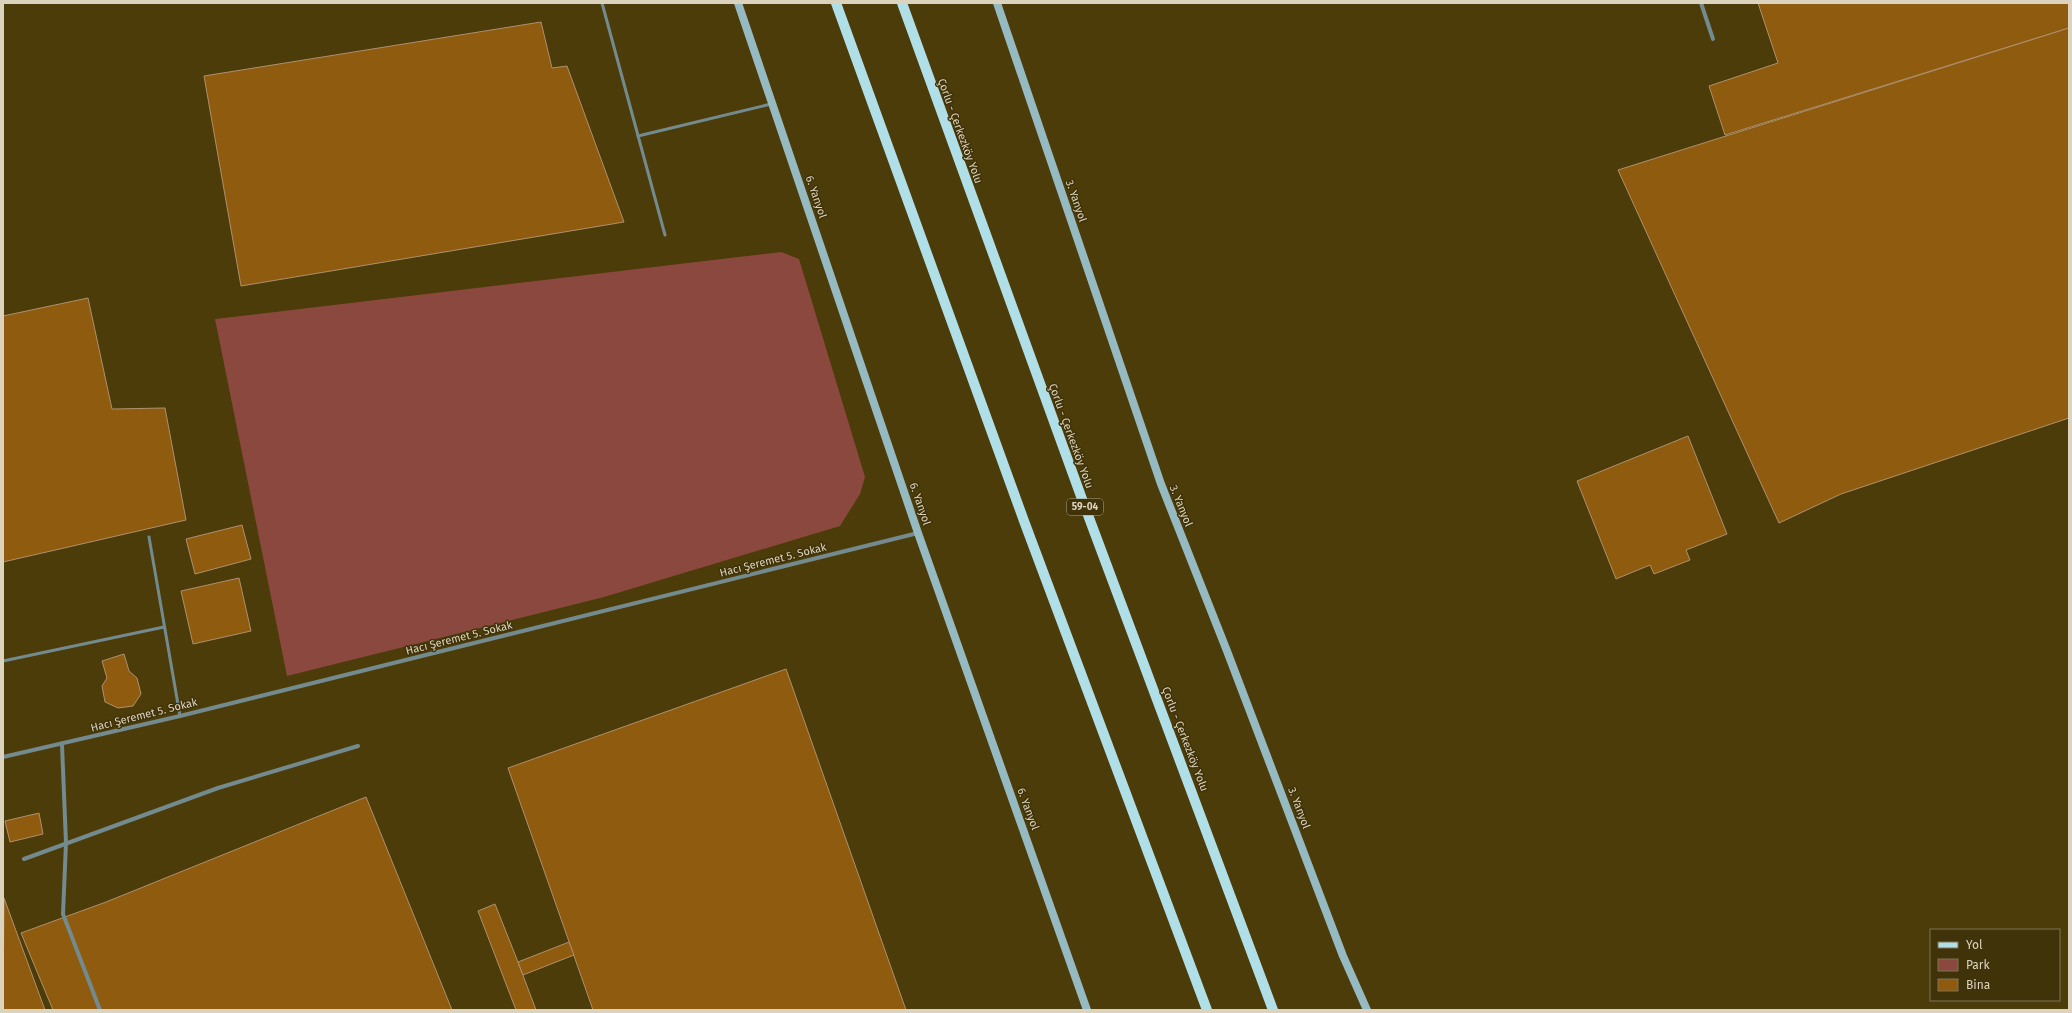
<svg xmlns="http://www.w3.org/2000/svg" width="2072" height="1013" viewBox="0 0 2072 1013" font-family="'Fira Sans',sans-serif">
<style>
.built{fill:#4c3c09;fill-rule:evenodd}
.green{fill:#8b483e}
.building{fill:#8f5b0e;stroke:#ae906f}
.lines{fill:none;stroke-linecap:round;stroke-linejoin:round}
.lane{stroke:#738a8e;stroke-width:3}
.street{stroke:#738a8e;stroke-width:4}
.secondary{stroke:#96bac1;stroke-width:8}
.primary{stroke:#b0dfe8;stroke-width:10}
.labels{text-anchor:middle;dominant-baseline:central;stroke-width:3;stroke-linejoin:round;paint-order:stroke}
.shield{fill:#40330a;stroke:#aca388;stroke-width:1}
.shield-label{font-size:10px;font-weight:bold;fill:#dbd3be}
.street-label{font-size:11px;fill:#dbd3be;stroke:#40330a}
</style>
<rect width="100%" height="100%" fill="#40330a"/>
<path class="built" d="M3,3H2069V1010H3ZM1931,930H2059V1000H1931Z"/>
<path class="green" d="M781,252L799,259L865,477L860,494L840,526L604,597L287,676L215,319Z"/>
<g class="building">
<path d="M1758,3H2069V28L1725,135L1709,86L1778,63Z"/>
<path d="M541,22L552,68L567,66L624,222L241,286L204,76Z"/>
<path d="M2069,28V418L1841,494L1779,523L1618,170Z"/>
<path d="M88,298L112,409L165,408L186,520L3,562V316Z"/>
<path d="M1688,436L1727,534L1686,550L1690,560L1654,574L1650,565L1616,579L1577,481Z"/>
<path d="M242,525L251,559L195,574L186,539Z"/>
<path d="M239,578L251,631L193,644L181,591Z"/>
<path d="M124,654L129,671L137,678L141,694L133,706L118,708L105,702L102,686L107,678L102,661Z"/>
<path d="M786,669L906,1010H593L508,768Z"/>
<path d="M366,797L452,1010H53L21,933L106,902Z"/>
<path d="M39,813L43,834L10,842L5,821Z"/>
<path d="M4,898L45,1010H3Z"/>
<path d="M495,904L518,962L536,1010H516L478,911Z"/>
<path d="M569,942L574,955L523,975L518,962Z"/>
</g>
<g class="lines">
<g class="lane">
<path d="M602,3L665,235"/>
<path d="M638,136L771,104"/>
<path d="M149,537L180,716"/>
<path d="M3,661L164,627"/>
</g>
<g class="street">
<path d="M1701,3L1713,39"/>
<path d="M62,745L66,843L63,914L100,1010"/>
<path d="M3,757L180,716L918,533"/>
<path d="M24,859L218,788L358,746"/>
</g>
<g class="secondary">
<path d="M738,3L918,533L1087,1010"/>
<path d="M997,3L1161,484L1227,651L1343,956L1367,1010"/>
</g>
<g class="primary">
<path d="M836,3L1024,521L1207,1010"/>
<path d="M902,3L1082,499L1273,1010"/>
</g>
</g>
<g class="labels">
<rect class="shield" x="1067" y="499" width="36" height="16" rx="3"/>
<g class="shield-label">
<text x="1085" y="507">59-04</text>
</g>
<g class="street-label">
<text transform="translate(960 131) rotate(70)">Çorlu - Çerkezköy Yolu</text>
<text transform="translate(816 197) rotate(71)">6. Yanyol</text>
<text transform="translate(1076 201) rotate(71)">3. Yanyol</text>
<text transform="translate(1071 436) rotate(70)">Çorlu - Çerkezköy Yolu</text>
<text transform="translate(920 504) rotate(71)">6. Yanyol</text>
<text transform="translate(1181 506) rotate(68)">3. Yanyol</text>
<text transform="translate(773 560) rotate(-14)">Hacı Şeremet 5. Sokak</text>
<text transform="translate(459 638) rotate(-14)">Hacı Şeremet 5. Sokak</text>
<text transform="translate(144 715) rotate(-14)">Hacı Şeremet 5. Sokak</text>
<text transform="translate(1185 739) rotate(69)">Çorlu - Çerkezköy Yolu</text>
<text transform="translate(1299 808) rotate(69)">3. Yanyol</text>
<text transform="translate(1028 809) rotate(70)">6. Yanyol</text>
</g>
</g>
<rect width="2072" height="1013" fill="none" stroke="#dbd3be" stroke-width="8"/>
<rect x="1930" y="929" width="130" height="72" fill="#40330a" stroke="#7e7352"/>
<rect x="1938" y="942" width="20" height="6" fill="#b0dfe8" stroke="#7e7352"/>
<text x="1966" y="949" font-size="12" fill="#dbd3be">Yol</text>
<rect x="1938" y="959" width="20" height="12" fill="#8b483e" stroke="#7e7352"/>
<text x="1966" y="969" font-size="12" fill="#dbd3be">Park</text>
<rect x="1938" y="979" width="20" height="12" fill="#8f5b0e" stroke="#7e7352"/>
<text x="1966" y="989" font-size="12" fill="#dbd3be">Bina</text>
</svg>
